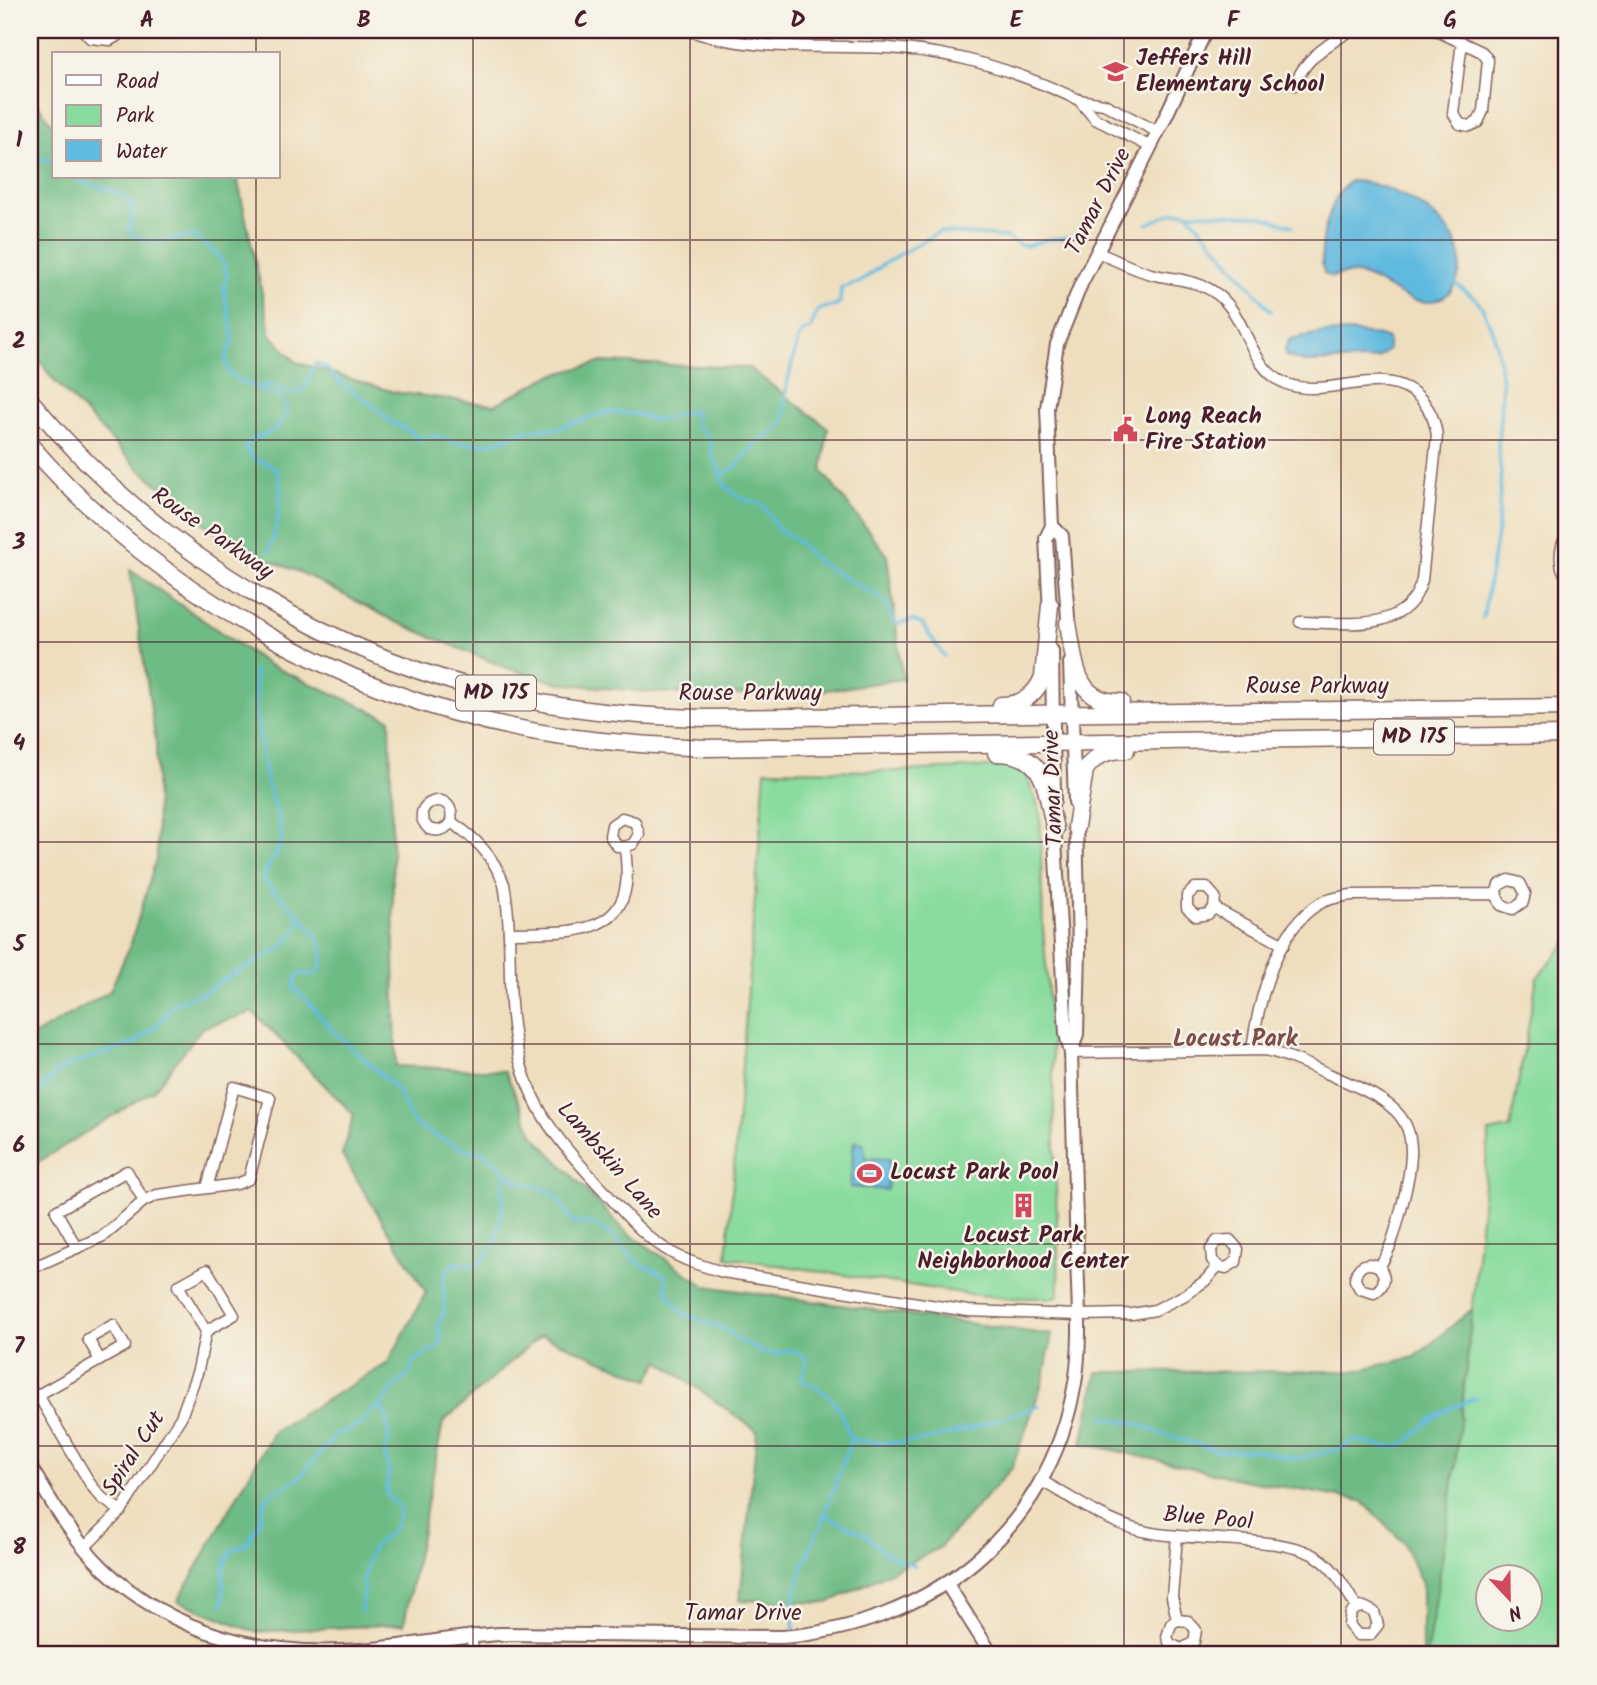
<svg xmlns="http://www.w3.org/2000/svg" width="1597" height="1685" viewBox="0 0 1597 1685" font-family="Kalam,sans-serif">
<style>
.green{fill:#89dc9e;stroke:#6a7e64;stroke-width:2;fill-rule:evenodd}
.forest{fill:#6ebc85;stroke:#5c6e58;stroke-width:2}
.water{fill:#61badf;stroke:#566c85;stroke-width:2}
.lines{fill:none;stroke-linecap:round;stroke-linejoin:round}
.stream{stroke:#61badf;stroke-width:3.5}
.minor-casing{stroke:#83625e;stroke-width:13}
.tertiary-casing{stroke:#83625e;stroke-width:16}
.primary-casing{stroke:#83625e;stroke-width:19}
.minor{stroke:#fff;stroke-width:10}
.tertiary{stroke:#fff;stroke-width:12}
.primary{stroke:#fff;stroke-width:16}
.grid{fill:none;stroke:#4a1f2b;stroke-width:2;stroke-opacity:0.55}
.labels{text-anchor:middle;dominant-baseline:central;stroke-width:5;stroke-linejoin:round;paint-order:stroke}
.shield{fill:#f7f3e8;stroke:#7e5f64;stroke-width:2}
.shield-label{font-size:21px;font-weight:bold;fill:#4a1f2b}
.poi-label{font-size:23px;font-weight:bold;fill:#4a1f2b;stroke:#f7f3e8;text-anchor:start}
.street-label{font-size:23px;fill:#4a1f2b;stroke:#f7f3e8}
.neighbourhood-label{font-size:24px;font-weight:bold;fill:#7d4e4b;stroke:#f7f3e8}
.neatline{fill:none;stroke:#4a1f2b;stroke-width:2.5}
.grid-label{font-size:23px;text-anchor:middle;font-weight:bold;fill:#4a1f2b}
</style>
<rect width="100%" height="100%" fill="#f7f3e8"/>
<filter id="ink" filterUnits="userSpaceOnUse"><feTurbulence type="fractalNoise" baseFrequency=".0143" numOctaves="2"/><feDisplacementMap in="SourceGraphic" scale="14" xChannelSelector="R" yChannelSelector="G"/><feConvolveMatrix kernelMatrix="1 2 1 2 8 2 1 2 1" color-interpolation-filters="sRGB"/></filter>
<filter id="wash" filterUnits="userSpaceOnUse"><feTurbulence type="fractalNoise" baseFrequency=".00686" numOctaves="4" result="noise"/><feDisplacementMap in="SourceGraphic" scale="28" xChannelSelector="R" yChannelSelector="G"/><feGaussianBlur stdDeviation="1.57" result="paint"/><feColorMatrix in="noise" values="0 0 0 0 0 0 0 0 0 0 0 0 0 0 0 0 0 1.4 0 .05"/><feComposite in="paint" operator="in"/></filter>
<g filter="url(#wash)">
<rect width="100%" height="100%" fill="#eedebd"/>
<g class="green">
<path d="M1010,766L1020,770L1027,777L1040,811L1043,928L1052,1041L1059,1294L1054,1298H1011L968,1294L727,1257L765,770L898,771Z"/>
<path d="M1567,942V1655H1426C1458,1482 1472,1307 1489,1132L1510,1128L1537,978ZM1488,1576H1530V1618H1488Z"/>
</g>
<g class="forest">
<path d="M30,93L51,123L54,124V177H240L238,182L271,335L296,362L394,392L494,405L552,375L603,362L749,368L828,428L822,471L887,555L903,679L801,694L718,695L646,692L558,683L504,667L394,621L302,573L230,545L137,467L51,377L30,346Z"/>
<path d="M130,570L267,664L390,719L396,1066L505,1071L534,1136L624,1230L705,1286L1052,1335L1044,1378L1012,1468L939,1548L828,1603L740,1600L757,1431L659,1361L649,1380L541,1335L443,1422L404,1624L255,1632L178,1601L274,1431L388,1363L426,1292L342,1155L354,1115L253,1012L202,1028L154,1090L30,1167V1038L110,991L131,943L157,856L156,742Z"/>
<path d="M1472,1309C1461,1425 1447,1541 1426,1655H1422V1584L1403,1542L1362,1501L1244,1480L1082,1443L1097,1372L1354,1371L1415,1357Z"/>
</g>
<g class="water">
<path d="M1350,181C1389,180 1473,224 1459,274C1457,282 1453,291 1445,296C1404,321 1377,258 1331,277L1324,273C1317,247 1329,198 1350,181Z"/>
<path d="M1353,332L1380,336L1388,339V350L1378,358L1367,360L1304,362L1286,356L1285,349L1290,339L1321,333Z"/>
<path d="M854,1142L863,1143L866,1158L890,1159L887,1190L850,1187Z"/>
</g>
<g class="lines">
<g class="stream">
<path d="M30,163L47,159L54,163"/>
<path d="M72,177C92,189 121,185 134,208L129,230C145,251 172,237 194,236L217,254L224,264L227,276L224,289L233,338L226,358L228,373L242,382L281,398L287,409C277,443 252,430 245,449L254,458L276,468C285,495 277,526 269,552"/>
<path d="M1188,213L1271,311"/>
<path d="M1147,224L1174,212L1260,216L1293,226"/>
<path d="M1453,282L1476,299L1483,309L1494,334L1500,365L1502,385L1498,446L1501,473L1498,528L1483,618"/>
<path d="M259,389C277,376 280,395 295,393C310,390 308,373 316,363L328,369L336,379L376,408L389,421L413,433L417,439L438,436L453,442L481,444L495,442L526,430L558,428L606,412L637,414L654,420L664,419L691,411L695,413L697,427L710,440L712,453L725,486L742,499L762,504L779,530L795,539L819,563L878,596L888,607L896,624L913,620L922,624L944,656"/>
<path d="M722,474L737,466L753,445L771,434L784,420L786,388L798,339L803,331L811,329C817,309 815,308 836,306L840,302L841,288L860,282L885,263L939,232L1005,237L1020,245L1027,246L1043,240L1072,237"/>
<path d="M254,669C256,705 259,742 266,777C270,797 282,820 281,840C281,854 265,864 264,879C279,902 345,941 316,974H298L293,986C298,994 305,998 311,1005C335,1037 367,1059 395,1088C406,1099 406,1119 421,1128C434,1135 450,1144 464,1149C473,1152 483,1151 490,1157C500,1164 505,1176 518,1181C530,1186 541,1186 553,1194C564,1203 565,1215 575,1224L588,1223L599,1227L614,1237L637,1262L661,1273L666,1277L667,1293L685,1315L727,1330L735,1338L762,1352L776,1354L790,1350L803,1355L807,1360L802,1376L803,1381L817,1387L833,1400L842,1415L851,1439L822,1522L804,1563L797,1587L792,1611L797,1655"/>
<path d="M30,1101L56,1073L66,1066L133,1044L158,1025L175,1003L205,992L221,981L280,949L296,930L301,916"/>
<path d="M1103,1417L1138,1424L1162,1434L1220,1451L1256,1450L1296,1459L1341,1449L1355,1440C1366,1442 1381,1448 1392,1447C1411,1445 1418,1429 1432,1419C1443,1411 1462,1403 1476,1398"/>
<path d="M851,1439C860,1440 869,1442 878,1443C934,1445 987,1423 1039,1406"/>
<path d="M825,1515L866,1535L885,1553L915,1566"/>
<path d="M223,1604L224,1568L227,1558L232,1550L246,1544L258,1525L265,1500L274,1492L298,1479L336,1434L362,1424L370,1410L380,1406L390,1394L393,1388L409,1375L413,1362L440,1345L441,1340L437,1325L444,1314V1276L454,1263L474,1266C493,1258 500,1226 503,1207C504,1192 499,1191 506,1174"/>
<path d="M361,1612C364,1591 361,1563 375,1546C390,1528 393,1540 400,1510L396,1503L390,1499L386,1492L389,1469L385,1453L389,1436L386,1417L380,1406"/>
</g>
</g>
</g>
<g filter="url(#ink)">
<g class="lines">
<defs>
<g id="minor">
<path d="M83,30L90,38L110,40L117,36L119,30"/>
<path d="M687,30C756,53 819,44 889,48C959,52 1016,71 1079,100"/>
<path d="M1435,30L1482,52L1488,60L1483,111L1478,122L1469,126L1460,124L1453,113L1462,42"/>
<path d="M1295,85C1304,58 1328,45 1351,30"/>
<path d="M1151,147L1095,119L1079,100L1104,104L1158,132"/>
<path d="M1097,252C1115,260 1133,269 1151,274C1175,280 1196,279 1217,294C1249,318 1248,369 1287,384C1329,400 1387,361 1421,399C1431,411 1435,421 1437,436L1422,580C1408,635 1344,622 1300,622"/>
<path d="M1567,536C1559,545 1558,567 1567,576"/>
<path d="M451,822C445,831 438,832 429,829C403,803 457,785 451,822C476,838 493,856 504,884C514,938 505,995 517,1049C531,1113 563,1146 606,1193C624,1213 641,1233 664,1248C682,1260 702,1266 723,1272L968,1311L1078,1315L1132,1314L1155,1310L1185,1295L1205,1281L1218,1266L1226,1268L1236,1262L1238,1249L1230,1240L1217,1241L1211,1249L1212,1260L1218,1266"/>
<path d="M1214,908L1208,914L1196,916L1187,908V896L1195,888H1207L1215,897L1214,908L1284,945"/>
<path d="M509,933C550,931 619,941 626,885C628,873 626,859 625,847L633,844L639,834L635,822L622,818L612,825L610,836L617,846L625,847"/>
<path d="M1252,1049C1258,1003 1276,929 1319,904C1329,898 1340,897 1351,895L1496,894L1501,905L1513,909L1523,902L1525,893L1520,883L1509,880L1499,885L1496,894"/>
<path d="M1071,1053L1265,1050C1291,1056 1315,1068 1340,1079C1410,1109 1422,1126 1403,1202C1397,1224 1393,1247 1379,1267C1387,1277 1385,1286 1374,1293L1360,1289L1355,1280C1356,1266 1367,1260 1379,1267"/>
<path d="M77,1248L56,1211L127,1171L144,1201"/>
<path d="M30,1269L103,1236L144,1201L157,1195L237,1184L249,1179L270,1098L234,1087L207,1188"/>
<path d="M100,1360L88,1339L113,1325L125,1346L38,1395L91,1485L102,1498L121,1511"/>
<path d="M1040,1480C1071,1497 1101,1519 1135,1529C1183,1544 1288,1532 1323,1561C1338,1573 1347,1592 1357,1608L1364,1607L1374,1612L1378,1625L1370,1635H1358L1349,1625L1351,1613L1357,1608"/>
<path d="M1177,1536L1172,1597L1177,1620L1171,1624L1167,1637L1170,1644L1182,1649L1194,1642L1196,1630L1188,1621L1177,1620"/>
<path d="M85,1547L121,1511L181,1417L198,1370L206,1331L178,1286L207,1270L234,1315L206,1331"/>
<path d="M471,1635L474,1655"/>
</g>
<g id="tertiary">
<path d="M1052,526L1062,536L1069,631"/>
<path d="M1050,612L1046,538L1052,526L1047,408L1057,344L1081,284L1163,122L1206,30"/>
<path d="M1052,651L1054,801"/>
<path d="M1070,663L1075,802"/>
<path d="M1071,1053L1077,1034L1079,950L1076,820"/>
<path d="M30,1466C51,1502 73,1539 104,1569C173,1634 267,1658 360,1650C408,1647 454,1636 502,1634L782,1637C930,1625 1049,1533 1075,1383C1082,1341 1078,1297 1077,1255C1075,1188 1073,1121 1071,1053L1066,1034L1054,822"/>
<path d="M947,1584L992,1655"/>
</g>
<g id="primary">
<path d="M30,400C160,556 342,667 543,703C597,713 651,717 706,718L1567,707"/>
<path d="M30,445C159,593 344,697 537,732C593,742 649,745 706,748L1567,735"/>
<path d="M1068,623C1075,659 1073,703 1121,702"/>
<path d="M1001,705C1022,705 1035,696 1043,677L1050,605"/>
<path d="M996,753C1048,753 1044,787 1055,829"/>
<path d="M1076,827L1085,770C1095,755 1108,750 1126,750"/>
</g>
</defs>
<use href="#minor" class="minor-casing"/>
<use href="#tertiary" class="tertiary-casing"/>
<use href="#primary" class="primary-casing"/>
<use href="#minor" class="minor"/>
<use href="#tertiary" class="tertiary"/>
<use href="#primary" class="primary"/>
</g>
</g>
<path class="grid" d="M256,30V54M473,30V1655M690,30V1655M907,30V1655M1124,30V1655M1341,30V1655M256,177V1655M30,240H1567M30,440H1567M30,642H1567M30,842H1567M30,1044H1567M30,1244H1567M30,1446H1567"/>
<defs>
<symbol id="school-bare" viewBox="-9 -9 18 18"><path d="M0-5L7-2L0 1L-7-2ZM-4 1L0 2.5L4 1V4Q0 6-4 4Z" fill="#d1495b" stroke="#f7f3e8" stroke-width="2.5" paint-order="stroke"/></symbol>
<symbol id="civic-bare" viewBox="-9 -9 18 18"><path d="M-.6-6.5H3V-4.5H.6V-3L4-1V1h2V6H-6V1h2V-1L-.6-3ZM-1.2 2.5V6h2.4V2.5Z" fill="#d1495b" stroke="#f7f3e8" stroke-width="2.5" paint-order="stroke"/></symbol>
<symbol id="stadium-bare" viewBox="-9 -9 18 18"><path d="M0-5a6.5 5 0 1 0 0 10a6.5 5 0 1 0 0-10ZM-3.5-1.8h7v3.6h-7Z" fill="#d1495b" stroke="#f7f3e8" stroke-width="2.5" paint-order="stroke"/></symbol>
<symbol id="building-bare" viewBox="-9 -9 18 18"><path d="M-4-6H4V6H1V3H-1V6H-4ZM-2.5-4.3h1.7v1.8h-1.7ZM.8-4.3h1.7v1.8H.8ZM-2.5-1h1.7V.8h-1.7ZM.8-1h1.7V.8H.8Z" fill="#d1495b" stroke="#f7f3e8" stroke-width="2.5" paint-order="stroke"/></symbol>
</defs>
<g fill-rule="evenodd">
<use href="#school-bare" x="1098" y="54" width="35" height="35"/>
<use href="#civic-bare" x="1108" y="412" width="35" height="35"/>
<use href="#stadium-bare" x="852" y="1156" width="35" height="35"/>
<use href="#building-bare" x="1006" y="1188" width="35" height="35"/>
</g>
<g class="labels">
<g class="shield">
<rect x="456" y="675.5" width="80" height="35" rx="5"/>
<rect x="1374" y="719.5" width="80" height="35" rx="5"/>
</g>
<g class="shield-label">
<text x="496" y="693">MD 175</text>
<text x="1414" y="737">MD 175</text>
</g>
<g class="poi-label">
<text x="1136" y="59">Jeffers Hill<tspan x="1136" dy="26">Elementary School</tspan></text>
<text x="1145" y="417">Long Reach<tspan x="1145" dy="26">Fire Station</tspan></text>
<text x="890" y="1173">Locust Park Pool</text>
<text x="1023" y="1236" text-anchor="middle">Locust Park<tspan x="1023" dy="26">Neighborhood Center</tspan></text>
</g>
<g class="street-label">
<text transform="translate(1099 202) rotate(-63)">Tamar Drive</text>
<text transform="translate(212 534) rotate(35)">Rouse Parkway</text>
<text x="1317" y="687">Rouse Parkway</text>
<text x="750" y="694">Rouse Parkway</text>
<text transform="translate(1054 788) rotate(-92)">Tamar Drive</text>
<text transform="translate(609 1161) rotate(49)">Lambskin Lane</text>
<text transform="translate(134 1454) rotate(-57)">Spiral Cut</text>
<text transform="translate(1208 1519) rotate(5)">Blue Pool</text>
<text x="743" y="1614">Tamar Drive</text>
</g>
<g class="neighbourhood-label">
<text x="1235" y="1039">Locust Park</text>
</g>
</g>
<rect width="1597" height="1685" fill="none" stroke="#f7f3e8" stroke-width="77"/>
<rect x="52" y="52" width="228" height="126" fill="#f7f3e8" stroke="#b29e9c" stroke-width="2"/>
<rect x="66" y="75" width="35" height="10" fill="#ffffff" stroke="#b29e9c" stroke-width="2"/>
<text x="116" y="88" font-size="21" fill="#4a1f2b">Road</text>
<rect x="66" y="105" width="35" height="21" fill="#89dc9e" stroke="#b29e9c" stroke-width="2"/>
<text x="116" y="122" font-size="21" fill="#4a1f2b">Park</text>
<rect x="66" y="140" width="35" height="21" fill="#61badf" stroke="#b29e9c" stroke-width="2"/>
<text x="116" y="158" font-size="21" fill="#4a1f2b">Water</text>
<g transform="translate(1509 1598) rotate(158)"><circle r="33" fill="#f7f3e8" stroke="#b29e9c" stroke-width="2"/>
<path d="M0-5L12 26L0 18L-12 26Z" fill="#d1495b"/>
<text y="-10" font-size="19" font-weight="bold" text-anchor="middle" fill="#4a1f2b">N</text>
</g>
<rect x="38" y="38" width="1520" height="1608" class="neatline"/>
<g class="grid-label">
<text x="147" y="27">A</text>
<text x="364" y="27">B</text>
<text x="581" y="27">C</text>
<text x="798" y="27">D</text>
<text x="1016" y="27">E</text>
<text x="1233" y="27">F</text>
<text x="1450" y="27">G</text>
<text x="19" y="147">1</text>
<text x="19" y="348">2</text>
<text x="19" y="549">3</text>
<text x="19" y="750">4</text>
<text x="19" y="951">5</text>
<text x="19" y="1152">6</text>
<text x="19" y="1353">7</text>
<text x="19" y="1554">8</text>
</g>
</svg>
